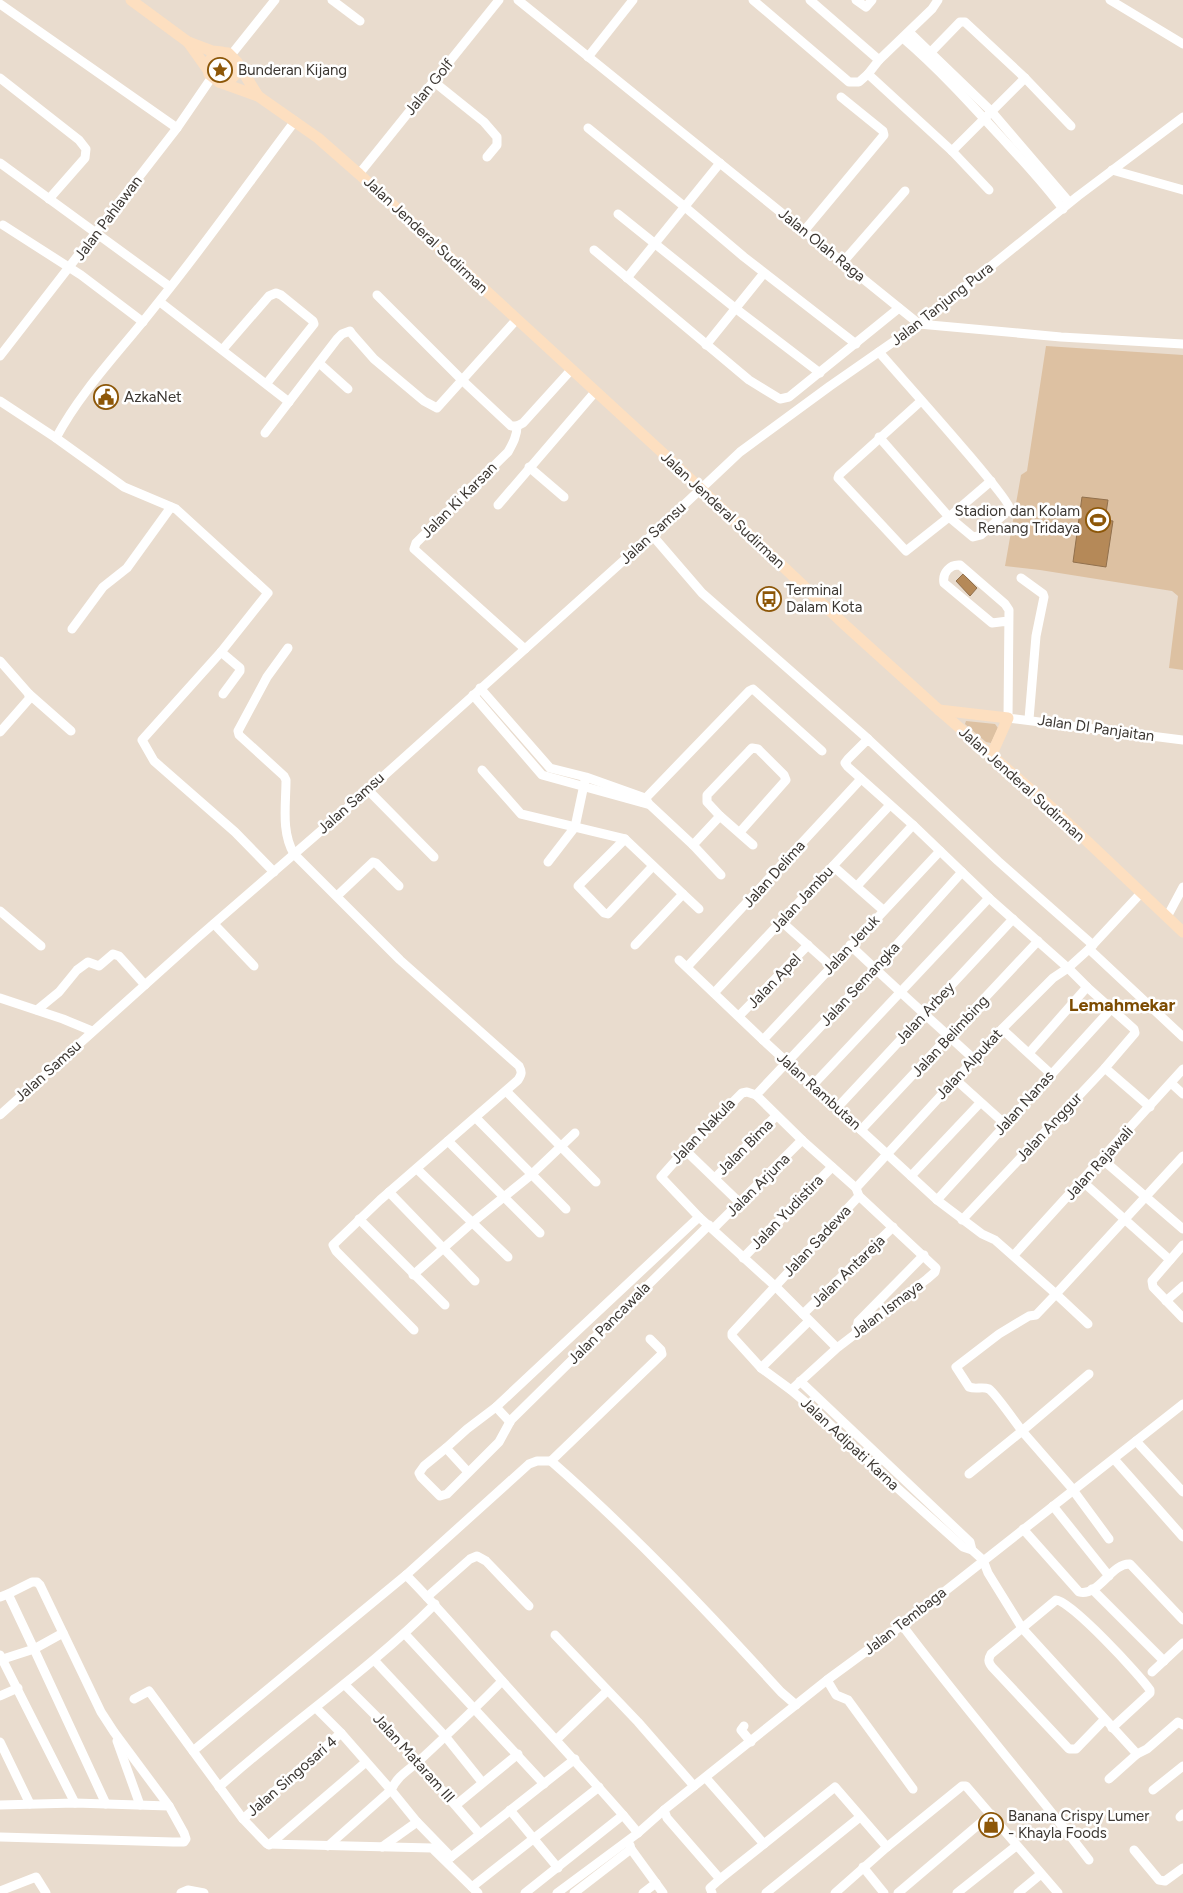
<svg xmlns="http://www.w3.org/2000/svg" width="1183" height="1893" viewBox="0 0 1183 1893" font-family="Figtree,sans-serif">
<style>
.green{fill:#ddc1a2}
.water{fill:#b58958;stroke:#91704d}
.lines{fill:none;stroke-linecap:round;stroke-linejoin:round}
.minor{stroke:#fff;stroke-width:9}
.major{stroke:#fddfc0;stroke-width:11}
.labels{text-anchor:middle;dominant-baseline:central;stroke-width:5;stroke-linejoin:round;paint-order:stroke}
.poi-label{font-size:15px;fill:#3c3732;stroke:#fff;text-anchor:start}
.street-label{font-size:15px;fill:#3c3732;stroke:#fff}
.quarter-label{font-size:18px;font-weight:bold;fill:#7c4b01;stroke:#fff}
</style>
<rect width="100%" height="100%" fill="#e9dcce"/>
<g class="green">
<path d="M1046,346L1183,355V670L1169,668L1178,596L1172,591L1040,570L1005,566L1021,475L1027,471Z"/>
<path d="M966,721L995,724L998,728L991,743L986,742L965,724Z"/>
</g>
<g class="water">
<path d="M1082,497L1108,500L1105,520L1113,521L1106,567L1073,562Z"/>
<path d="M963,574L977,588L970,596L956,581Z"/>
</g>
<g class="lines">
<g class="minor">
<path d="M332,0L360,21"/>
<path d="M518,0L919,324L1061,337L1183,344"/>
<path d="M753,0L849,82H859L868,74"/>
<path d="M810,0L879,60"/>
<path d="M856,0L866,7L872,0"/>
<path d="M938,0L932,9L879,60L868,74L952,151L989,190"/>
<path d="M1110,0L1183,44"/>
<path d="M0,4L177,128"/>
<path d="M909,32L991,111L1069,202"/>
<path d="M903,38C938,68 969,102 1000,136C1022,160 1044,183 1063,209"/>
<path d="M930,53L960,22H965L1025,78L1071,126"/>
<path d="M231,55L275,0"/>
<path d="M588,57L633,0"/>
<path d="M0,78L79,140L86,149L85,158L49,199"/>
<path d="M433,81L484,122L497,137V145L487,157"/>
<path d="M588,128L685,207L744,257L856,344"/>
<path d="M952,151L1025,78"/>
<path d="M0,163L170,287"/>
<path d="M1112,170L1183,190"/>
<path d="M359,174L499,0"/>
<path d="M618,214L735,308L820,373"/>
<path d="M3,225L81,275L143,322"/>
<path d="M804,231L884,135L883,131L841,97"/>
<path d="M594,250L749,380L780,399L789,397L899,308"/>
<path d="M843,262L905,191"/>
<path d="M627,278L720,163"/>
<path d="M377,295L463,381L511,426H517L523,423L571,370"/>
<path d="M160,302L289,402"/>
<path d="M706,345L764,273"/>
<path d="M223,349L269,296L276,293L281,295L313,321L314,324L267,383"/>
<path d="M879,352C895,371 1010,498 1010,509L981,535L973,537L949,517L879,437"/>
<path d="M0,356L177,128L212,77"/>
<path d="M319,363L348,389"/>
<path d="M0,401L56,438C82,389 123,348 157,304C205,245 249,182 295,121"/>
<path d="M921,401L839,475L838,478L906,551L949,517L991,481"/>
<path d="M517,426C517,436 513,443 508,452L416,543L414,549L525,649"/>
<path d="M265,433L337,339L342,334L350,331L352,334L374,359L424,401L437,408L517,319"/>
<path d="M56,438L124,487L176,509L268,593L221,652L142,740L154,761L235,832L274,872"/>
<path d="M529,467L564,497"/>
<path d="M498,505L595,392"/>
<path d="M652,535L702,593L868,739"/>
<path d="M1021,578L1043,594L1044,597L1036,636L1029,719"/>
<path d="M1008,621L992,623L944,583C942,573 950,564 960,565L1005,604L1009,610L1008,718L1183,740"/>
<path d="M72,629L103,587L127,568L171,507"/>
<path d="M288,648L267,677L238,731L239,735L284,776L286,780C286,805 281,832 294,854L400,960L519,1066C522,1072 522,1074 518,1080L380,1200L333,1245L336,1251L414,1330"/>
<path d="M221,652L240,668V671L223,694"/>
<path d="M0,661L29,694L71,731"/>
<path d="M480,688L550,768L586,777L645,798L649,804L693,845L720,816L753,845"/>
<path d="M473,695L542,775L647,804"/>
<path d="M0,732L29,699V694"/>
<path d="M482,770L521,814L625,839L683,894L635,945"/>
<path d="M368,790L434,857"/>
<path d="M642,802L749,691L753,689L822,751"/>
<path d="M720,816L707,802V795L749,751L752,748L758,749L784,775L786,780L740,832"/>
<path d="M625,839L578,886L604,913L608,914L653,866"/>
<path d="M693,845L721,875"/>
<path d="M548,862L575,827L585,780"/>
<path d="M833,866L883,910"/>
<path d="M857,886L913,825"/>
<path d="M683,894L699,909"/>
<path d="M337,896L373,862L376,863L399,886"/>
<path d="M0,911L41,946"/>
<path d="M1167,917L1183,887"/>
<path d="M782,922L831,966"/>
<path d="M214,924L254,966"/>
<path d="M850,945C891,984 932,1021 974,1059"/>
<path d="M1089,949L1183,1037"/>
<path d="M679,960L763,1040L937,1200L982,1234L995,1240L1056,1294L1183,1156"/>
<path d="M687,967L861,779"/>
<path d="M714,993L890,805"/>
<path d="M0,998L63,1019L92,1031"/>
<path d="M37,1010L59,992L77,970L88,962L99,966L113,954L119,956L145,985"/>
<path d="M739,1016L808,945"/>
<path d="M1002,1029L1051,1074"/>
<path d="M763,1040L940,851"/>
<path d="M1029,1053L1087,987"/>
<path d="M1105,1068L1150,1107"/>
<path d="M955,1079L1005,1124"/>
<path d="M1171,1083L1183,1094"/>
<path d="M813,1085L989,898"/>
<path d="M506,1091L596,1182"/>
<path d="M756,1095L875,969L962,872"/>
<path d="M837,1108L1013,919"/>
<path d="M0,1115L195,940L368,790L652,535L740,452L830,386L919,324L1078,196L1183,117"/>
<path d="M476,1118L566,1209"/>
<path d="M861,1130L1038,941"/>
<path d="M448,1141L540,1233"/>
<path d="M685,1150L740,1203"/>
<path d="M1102,1159L1183,1229"/>
<path d="M417,1169L508,1257"/>
<path d="M911,1176L980,1103"/>
<path d="M715,1178L776,1116"/>
<path d="M1082,1181L1170,1260"/>
<path d="M856,1188L1002,1029L1053,978L1068,968L1089,949L1141,893"/>
<path d="M389,1192L475,1281"/>
<path d="M859,1196L732,1333V1336L761,1368L791,1390L817,1412L885,1477L963,1547L972,1550L983,1560L988,1573L1022,1628L1137,1754L1147,1749L1178,1722L1183,1725"/>
<path d="M937,1200L1112,1008"/>
<path d="M359,1219L445,1305"/>
<path d="M962,1220L1105,1068L1135,1033L1134,1029L1087,987L1068,968L989,898L913,825L848,767L845,763L848,759L868,739L998,861L1093,945"/>
<path d="M713,1229L802,1140"/>
<path d="M1183,1245L1152,1281L1153,1287L1183,1318"/>
<path d="M1014,1255L1183,1069"/>
<path d="M743,1258L832,1167"/>
<path d="M413,1275L473,1222L531,1175L575,1133"/>
<path d="M1166,1301L1183,1286"/>
<path d="M803,1314L893,1227"/>
<path d="M1088,1324L1056,1294L1036,1315L1029,1316L999,1334L956,1367L969,1387C976,1390 982,1386 989,1389C995,1393 1016,1423 1022,1431L1089,1374"/>
<path d="M856,1333L858,1322L924,1255"/>
<path d="M650,1339L661,1350L662,1354L551,1461C633,1533 708,1612 781,1692L796,1705"/>
<path d="M761,1368L809,1321"/>
<path d="M800,1381L970,1542L972,1550"/>
<path d="M791,1390L837,1348L776,1287L699,1217L661,1177L685,1150L742,1093L747,1092L756,1095L802,1140L856,1188L859,1196L936,1268L935,1272L927,1279L837,1348"/>
<path d="M496,1407L510,1422"/>
<path d="M1136,1441L1183,1492"/>
<path d="M446,1448L424,1466L419,1473L421,1477L440,1496L447,1494L499,1442L511,1420L709,1225"/>
<path d="M1114,1459L1183,1537"/>
<path d="M468,1472L446,1448L467,1429L496,1407L699,1217"/>
<path d="M969,1474L1022,1431L1070,1486L1109,1539"/>
<path d="M1053,1506L1109,1576"/>
<path d="M1023,1529L1079,1592C1099,1597 1111,1563 1130,1564L1183,1620"/>
<path d="M406,1575L529,1464L537,1461H551"/>
<path d="M1092,1589L1164,1661"/>
<path d="M8,1594L32,1582H37L40,1585L101,1712L114,1732L169,1806"/>
<path d="M0,1597L8,1594L34,1649L63,1633"/>
<path d="M427,1597L470,1559L477,1556L486,1561L529,1606"/>
<path d="M902,1625C962,1705 1028,1781 1089,1860"/>
<path d="M405,1634L544,1784"/>
<path d="M555,1635L638,1722L694,1786"/>
<path d="M0,1655L75,1803"/>
<path d="M0,1660L34,1649L106,1804"/>
<path d="M374,1660L445,1736L482,1782"/>
<path d="M1152,1672L1183,1643"/>
<path d="M827,1680L836,1695L848,1700L913,1789"/>
<path d="M345,1685L391,1731L480,1834"/>
<path d="M0,1696L18,1688"/>
<path d="M134,1699L149,1691L193,1751L406,1575C438,1607 466,1641 496,1674C538,1721 581,1767 623,1815L525,1893"/>
<path d="M316,1708L341,1733L391,1790L328,1846"/>
<path d="M1104,1720L1076,1749H1069L992,1667C988,1662 988,1659 991,1654L1056,1600C1069,1599 1141,1676 1150,1690V1693L1112,1728"/>
<path d="M744,1726L741,1730L751,1742"/>
<path d="M556,1740L607,1691"/>
<path d="M117,1741L140,1805"/>
<path d="M0,1742L30,1804"/>
<path d="M193,1751L243,1819L267,1844L432,1848L478,1893"/>
<path d="M1109,1779L1137,1754"/>
<path d="M219,1787C289,1724 368,1671 435,1604"/>
<path d="M1153,1790L1183,1766"/>
<path d="M0,1805L75,1803L169,1806L184,1833L186,1839L184,1842H173L0,1837"/>
<path d="M456,1805L518,1754"/>
<path d="M510,1810L558,1868"/>
<path d="M664,1810L667,1818L720,1879L764,1844L706,1778"/>
<path d="M623,1815L638,1833"/>
<path d="M1180,1817L1183,1814"/>
<path d="M243,1819L341,1733"/>
<path d="M764,1844L835,1787L887,1847"/>
<path d="M269,1845L366,1762"/>
<path d="M630,1845L631,1849L663,1893"/>
<path d="M382,1847L417,1822"/>
<path d="M1134,1850L1159,1880L1165,1881L1183,1868"/>
<path d="M451,1857L417,1822L391,1790C398,1775 409,1770 420,1760C448,1734 476,1708 502,1681"/>
<path d="M446,1861L575,1759"/>
<path d="M863,1867L884,1893"/>
<path d="M472,1887L599,1787"/>
<path d="M0,1891L36,1877L46,1893"/>
<path d="M181,1893L188,1890L204,1893"/>
<path d="M557,1893L638,1833L664,1810L827,1680L902,1625L1183,1404"/>
<path d="M574,1893L631,1849"/>
<path d="M643,1893L656,1883"/>
<path d="M712,1893L710,1888L720,1879"/>
<path d="M766,1893L860,1817"/>
<path d="M835,1893L887,1847L962,1786H966L1058,1893"/>
<path d="M898,1893L991,1814"/>
<path d="M957,1893L1016,1846"/>
<path d="M1018,1893L1041,1874"/>
</g>
<g class="major">
<path d="M131,0L188,42L208,70"/>
<path d="M188,42L212,51L222,52"/>
<path d="M237,62L236,74L229,81L219,82L209,74C205,61 214,50 228,53L237,62L258,96"/>
<path d="M219,82L258,96L318,138L359,174L666,456L845,625L939,710L1051,807L1183,932"/>
<path d="M939,710L1008,718L991,756"/>
</g>
</g>
<defs>
<symbol id="sight-ring" viewBox="-11 -11 22 22"><circle r="9.5" fill="#fff" stroke="#8d5708" stroke-width="1.5"/><path d="M0-6L1.8-2.2L6-1.7L2.9 1.2L3.7 5.4L0 3.3L-3.7 5.4L-2.9 1.2L-6-1.7L-1.8-2.2Z" fill="#8d5708"/></symbol>
<symbol id="civic-ring" viewBox="-11 -11 22 22"><circle r="9.5" fill="#fff" stroke="#8d5708" stroke-width="1.5"/><path d="M-.6-6.5H3V-4.5H.6V-3L4-1V1h2V6H-6V1h2V-1L-.6-3ZM-1.2 2.5V6h2.4V2.5Z" fill="#8d5708"/></symbol>
<symbol id="stadium-ring" viewBox="-11 -11 22 22"><circle r="9.5" fill="#fff" stroke="#8d5708" stroke-width="1.5"/><path d="M0-5a6.5 5 0 1 0 0 10a6.5 5 0 1 0 0-10ZM-3.5-1.8h7v3.6h-7Z" fill="#8d5708"/></symbol>
<symbol id="bus-ring" viewBox="-11 -11 22 22"><circle r="9.5" fill="#fff" stroke="#8d5708" stroke-width="1.5"/><path d="M-5-6H5V4H4V6H2V4H-2V6H-4V4H-5ZM-3.5-4V0h7V-4ZM-3.5 1.2v1.5H-2V1.2ZM2 1.2v1.5H3.5V1.2Z" fill="#8d5708"/></symbol>
<symbol id="shop-ring" viewBox="-11 -11 22 22"><circle r="9.5" fill="#fff" stroke="#8d5708" stroke-width="1.5"/><path d="M-5-2.5h2.3a2.7 3.5 0 0 1 5.4 0H5L5.5 6h-11ZM-1.5-2.5h3a1.5 2.3 0 0 0-3 0Z" fill="#8d5708"/></symbol>
</defs>
<g fill-rule="evenodd">
<use href="#sight-ring" x="206" y="56" width="28" height="28"/>
<use href="#civic-ring" x="92" y="383" width="28" height="28"/>
<use href="#stadium-ring" x="1084" y="506" width="28" height="28"/>
<use href="#bus-ring" x="755" y="585" width="28" height="28"/>
<use href="#shop-ring" x="977" y="1811" width="28" height="28"/>
</g>
<g class="labels">
<g class="poi-label">
<text x="238" y="70">Bunderan Kijang</text>
<text x="124" y="397">AzkaNet</text>
<text x="1080" y="511" text-anchor="end">Stadion dan Kolam<tspan x="1080" dy="17">Renang Tridaya</tspan></text>
<text x="786" y="590">Terminal<tspan x="786" dy="17">Dalam Kota</tspan></text>
<text x="1008" y="1816">Banana Crispy Lumer<tspan x="1008" dy="17">- Khayla Foods</tspan></text>
</g>
<g class="street-label">
<text transform="translate(429 87) rotate(-51)">Jalan Golf</text>
<text transform="translate(108 218) rotate(-53)">Jalan Pahlawan</text>
<text transform="translate(426 235) rotate(43)">Jalan Jenderal Sudirman</text>
<text transform="translate(822 245) rotate(39)">Jalan Olah Raga</text>
<text transform="translate(942 304) rotate(-38)">Jalan Tanjung Pura</text>
<text transform="translate(459 500) rotate(-45)">Jalan Ki Karsan</text>
<text transform="translate(723 510) rotate(43)">Jalan Jenderal Sudirman</text>
<text transform="translate(653 533) rotate(-43)">Jalan Samsu</text>
<text transform="translate(1096 728) rotate(8)">Jalan DI Panjaitan</text>
<text transform="translate(1022 784) rotate(42)">Jalan Jenderal Sudirman</text>
<text transform="translate(351 803) rotate(-42)">Jalan Samsu</text>
<text transform="translate(774 874) rotate(-48)">Jalan Delima</text>
<text transform="translate(802 899) rotate(-47)">Jalan Jambu</text>
<text transform="translate(851 945) rotate(-47)">Jalan Jeruk</text>
<text transform="translate(774 981) rotate(-46)">Jalan Apel</text>
<text transform="translate(860 984) rotate(-47)">Jalan Semangka</text>
<text transform="translate(925 1013) rotate(-47)">Jalan Arbey</text>
<text transform="translate(950 1036) rotate(-47)">Jalan Belimbing</text>
<text transform="translate(969 1064) rotate(-47)">Jalan Alpukat</text>
<text transform="translate(48 1071) rotate(-42)">Jalan Samsu</text>
<text transform="translate(819 1091) rotate(42)">Jalan Rambutan</text>
<text transform="translate(1024 1103) rotate(-48)">Jalan Nanas</text>
<text transform="translate(1049 1127) rotate(-47)">Jalan Anggur</text>
<text transform="translate(703 1131) rotate(-46)">Jalan Nakula</text>
<text transform="translate(745 1147) rotate(-45)">Jalan Bima</text>
<text transform="translate(1099 1163) rotate(-48)">Jalan Rajawali</text>
<text transform="translate(758 1185) rotate(-45)">Jalan Arjuna</text>
<text transform="translate(787 1212) rotate(-46)">Jalan Yudistira</text>
<text transform="translate(817 1241) rotate(-47)">Jalan Sadewa</text>
<text transform="translate(848 1271) rotate(-44)">Jalan Antareja</text>
<text transform="translate(887 1309) rotate(-37)">Jalan Ismaya</text>
<text transform="translate(609 1323) rotate(-45)">Jalan Pancawala</text>
<text transform="translate(850 1444) rotate(43)">Jalan Adipati Karna</text>
<text transform="translate(905 1621) rotate(-38)">Jalan Tembaga</text>
<text transform="translate(414 1758) rotate(48)">Jalan Mataram III</text>
<text transform="translate(292 1776) rotate(-41)">Jalan Singosari 4</text>
</g>
<g class="quarter-label">
<text x="1122" y="1005">Lemahmekar</text>
</g>
</g>
</svg>
